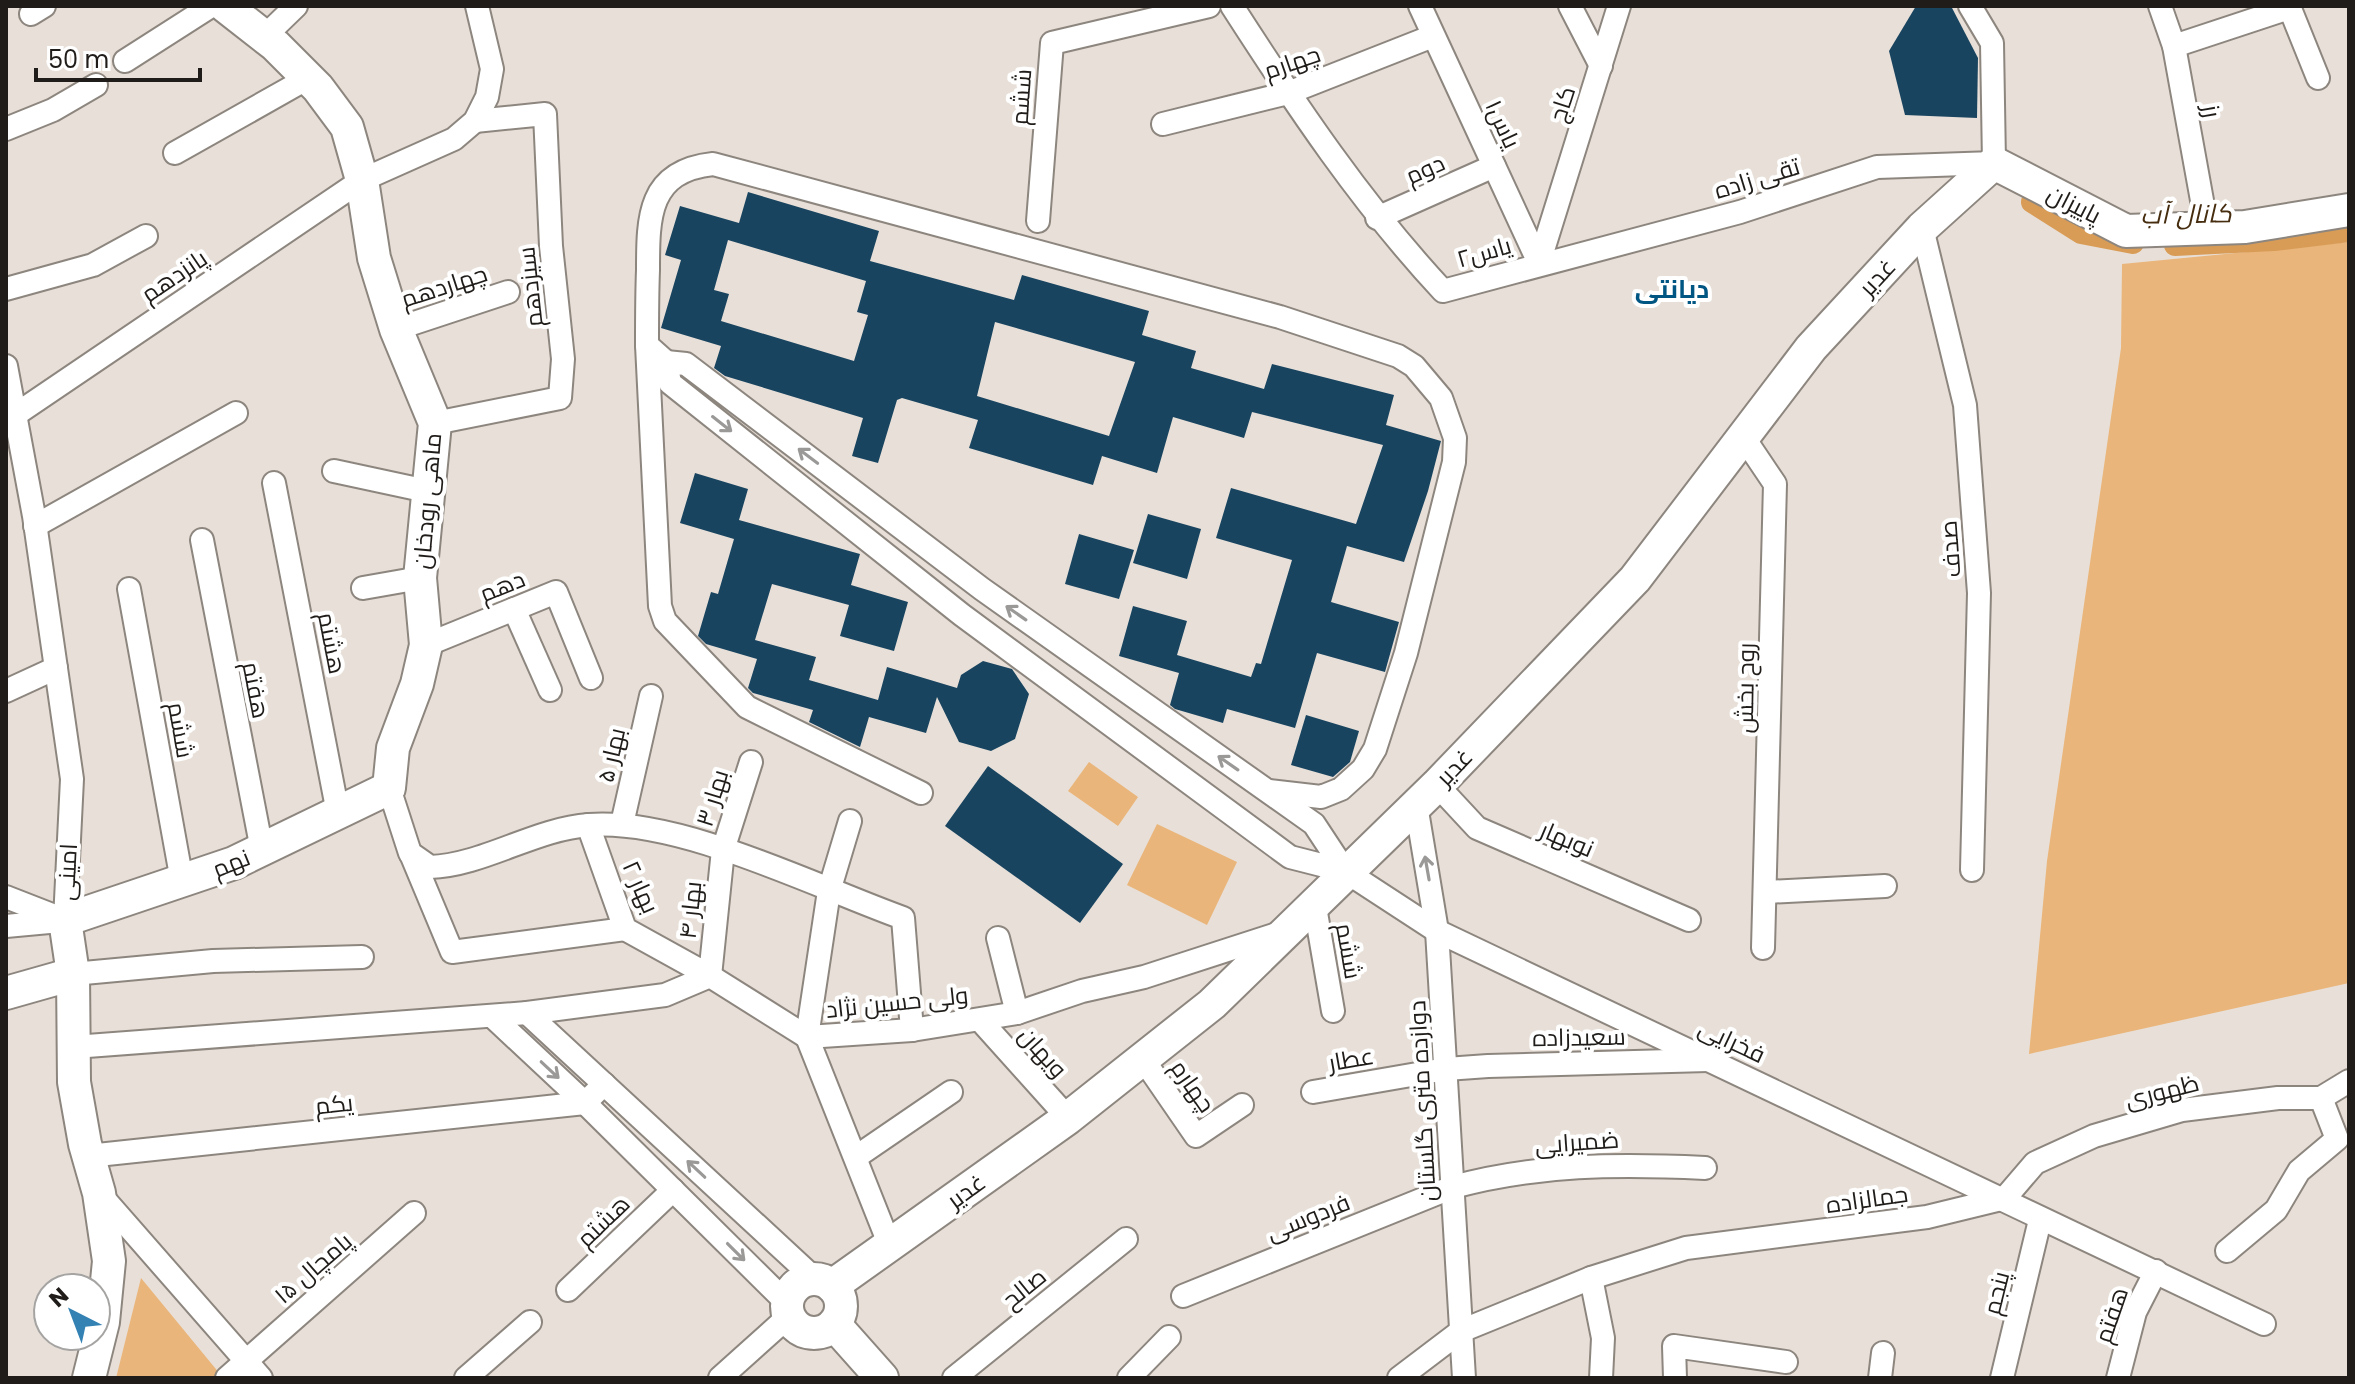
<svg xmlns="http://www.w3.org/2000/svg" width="2355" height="1384" viewBox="0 0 2355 1384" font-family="Poppins,Cairo,sans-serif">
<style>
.green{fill:#eab57a}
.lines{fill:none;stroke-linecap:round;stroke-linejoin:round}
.canal{stroke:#d89c57;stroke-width:22}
.building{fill:#194460;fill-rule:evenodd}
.minor-casing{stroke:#8d867f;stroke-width:26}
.secondary-casing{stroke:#8d867f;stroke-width:36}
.minor{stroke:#fff;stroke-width:22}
.secondary{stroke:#fff;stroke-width:32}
.oneway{stroke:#9a9998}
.labels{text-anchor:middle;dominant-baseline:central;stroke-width:8;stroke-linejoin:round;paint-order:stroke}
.street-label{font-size:24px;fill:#1f1c19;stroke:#fff}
.water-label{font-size:26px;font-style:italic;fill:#462d0f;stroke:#fff}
.neighbourhood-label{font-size:26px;font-weight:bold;fill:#005682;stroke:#fff}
</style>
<rect width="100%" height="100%" fill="#e8e0d8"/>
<g class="green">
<path d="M2349,242V983L2029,1054L2047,861L2121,348L2122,264Z"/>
<path d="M1089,762L1138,797L1118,826L1068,791Z"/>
<path d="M1157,824L1237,862L1207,925L1127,885Z"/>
<path d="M141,1278L220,1374L215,1378H116Z"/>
</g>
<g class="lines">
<g class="canal">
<path d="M2032,202L2081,233L2133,243"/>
<path d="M2175,245L2274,240L2349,231"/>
</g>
</g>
<g class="building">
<path d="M1916,6H1951L1978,58L1977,118L1905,115L1889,51Z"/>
<path d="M748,192L879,231L870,261L1014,300L1022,275L1149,311L1142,335L1196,351L1191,368L1264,389L1272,364L1394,395L1386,425L1441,441L1428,491L1404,562L1347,546L1331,602L1399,622L1385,672L1317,653L1295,728L1227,709L1223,723L1175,709L1170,705L1179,673L1119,656L1133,606L1187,621L1177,655L1251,677L1256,663L1261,664L1292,560L1216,538L1231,488L1356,524L1383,445L1252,412L1244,438L1173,417L1157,473L1102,456L1093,485L969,448L978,420L902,398L897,400L878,463L852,456L863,418L725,376L714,368L721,346L661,328L681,260L665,255L680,206L739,223ZM728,240L866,281L857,312L868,315L854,361L721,321L729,294L714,290ZM995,322L1135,362L1109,436L977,396Z"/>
<path d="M695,473L748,489L739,520L860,554L851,585L908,602L894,651L840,636L849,605L772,584L755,640L816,657L809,680L878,700L887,667L957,688L961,675L983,661L1012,669L1029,694L1015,739L991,751L959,742L937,697L926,733L869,717L860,747L809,722L813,710L753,693L748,688L757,659L706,644L698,636L711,592L718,594L734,539L680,523Z"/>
<path d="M1148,514L1201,529L1187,579L1133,563Z"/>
<path d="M1079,534L1134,550L1119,599L1065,584Z"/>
<path d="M1306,715L1359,731L1350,762L1333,777L1291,765Z"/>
<path d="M988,766L1123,864L1080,923L945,826Z"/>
</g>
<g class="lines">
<defs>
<g id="minor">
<path d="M1232,6C1297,107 1362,204 1443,291L1740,212L1877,167L1994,163L1992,43L1970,6"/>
<path d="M1420,6L1539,263"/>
<path d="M1570,6L1601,66"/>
<path d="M2160,6L2174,46L2207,228"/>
<path d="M2289,6L2318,78"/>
<path d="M31,14L44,6"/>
<path d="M264,37L296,6"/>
<path d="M2174,46L2289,8"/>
<path d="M125,61L211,6"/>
<path d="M1163,124L1288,93L1433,36"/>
<path d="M6,129L53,110L96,85"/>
<path d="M175,153L308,78"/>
<path d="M1377,218L1494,166"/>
<path d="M1038,221L1052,43L1209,6"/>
<path d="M1922,228L1965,405L1979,593L1972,870"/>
<path d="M1539,263L1619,6"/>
<path d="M6,289L93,265L146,236"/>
<path d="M396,329L508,292"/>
<path d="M647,345L660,606L665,621L747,707L921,793"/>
<path d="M666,362L647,345C647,320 647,295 648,270C648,217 648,171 713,164L1280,317L1398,356L1414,366L1441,398L1455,438L1454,462L1406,653L1375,749L1363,769L1341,789L1321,797L1269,791"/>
<path d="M6,366L34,516L72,779L65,920"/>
<path d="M15,415L362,180L454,139L475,121L487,97L492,69L477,6"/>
<path d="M435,423L560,398L563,359L551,246L545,114L475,121"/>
<path d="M1744,438L1775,484L1763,948"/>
<path d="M334,471L427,491"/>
<path d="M274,483L338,813"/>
<path d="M35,526L236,413"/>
<path d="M202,540L262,850"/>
<path d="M363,588L420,578"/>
<path d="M129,589L182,881"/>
<path d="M514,609L550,690"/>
<path d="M426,645L556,592L591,678"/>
<path d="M6,691L56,668"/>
<path d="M1437,785L1477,828L1689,920"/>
<path d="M389,788L410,853L430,867C484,865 534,829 589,825C680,818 814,886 903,918L912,1030"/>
<path d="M1416,805L1437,931L1464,1378"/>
<path d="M850,821L829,891L807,1037L890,1246"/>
<path d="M622,824L651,696"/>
<path d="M588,825L625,929L710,976L723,850L751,762"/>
<path d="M411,854L452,952L625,929"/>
<path d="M1345,871L1314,824L982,589L686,364L666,362L670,383L962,615L1290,857L1345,871L1437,931L2264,1324"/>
<path d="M1766,892L1885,886"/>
<path d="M6,897L65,920"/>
<path d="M1314,901L1333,1011"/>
<path d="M6,926L60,921"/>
<path d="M998,938L1017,1013"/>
<path d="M73,974L213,961L362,957"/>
<path d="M527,1013L815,1279"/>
<path d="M493,1017L585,1103L787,1303"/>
<path d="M980,1020L1068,1118"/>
<path d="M74,1047L527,1013L665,995L710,976L807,1037L912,1030L1017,1013L1082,991L1144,977L1283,932"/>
<path d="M1143,1059L1196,1136L1242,1105"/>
<path d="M1313,1092L1446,1069L1488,1066L1708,1060"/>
<path d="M88,1156L585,1103L604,1084"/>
<path d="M856,1157L951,1092"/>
<path d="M99,1193L261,1378"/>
<path d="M2005,1198L2035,1163L2094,1136L2182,1110L2278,1098H2321L2349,1081"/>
<path d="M2227,1251L2276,1210L2299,1171L2337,1139L2321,1098"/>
<path d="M1591,1278L1603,1338L1601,1378"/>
<path d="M568,1290L673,1190"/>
<path d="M1183,1296L1453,1187C1537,1164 1619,1164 1705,1168"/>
<path d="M227,1378L414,1213"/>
<path d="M466,1378L530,1322"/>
<path d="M720,1378L789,1316"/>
<path d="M954,1378L1126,1239"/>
<path d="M1129,1378L1169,1337"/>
<path d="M1399,1378L1461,1331L1591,1278L1686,1248L1927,1217L2005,1198"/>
<path d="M1675,1378L1674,1346L1786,1362"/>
<path d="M1880,1378L1883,1353"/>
<path d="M2002,1378L2040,1220"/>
<path d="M2118,1378L2135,1312L2156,1271"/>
</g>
<g id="secondary">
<path d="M6,993L73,974"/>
<circle cx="814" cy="1306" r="27"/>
<path d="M832,1286L1068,1118L1212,1004L1437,785L1635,579L1811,348L1922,228L1994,163L2126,231L2245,227L2349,210"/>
<path d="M834,1324L882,1378"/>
<path d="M89,1378L103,1322L109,1261L99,1193L85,1144L74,1082L73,974L65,920L234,863L389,788L393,748L417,684L426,645L420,578L435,423L396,329L374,258L362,180L347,127L318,88L275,45L225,6"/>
</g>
</defs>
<use href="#minor" class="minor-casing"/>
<use href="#secondary" class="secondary-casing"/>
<use href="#minor" class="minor"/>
<use href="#secondary" class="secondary"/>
</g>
<defs><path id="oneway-shaft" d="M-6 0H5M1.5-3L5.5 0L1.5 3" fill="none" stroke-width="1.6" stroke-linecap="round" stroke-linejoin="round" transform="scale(2)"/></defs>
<g class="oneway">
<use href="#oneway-shaft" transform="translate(722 424) rotate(38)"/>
<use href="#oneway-shaft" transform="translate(808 456) rotate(-143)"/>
<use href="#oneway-shaft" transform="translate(1016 613) rotate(-145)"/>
<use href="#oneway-shaft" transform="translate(1228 763) rotate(-145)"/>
<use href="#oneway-shaft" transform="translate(1427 868) rotate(-100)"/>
<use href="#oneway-shaft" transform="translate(550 1070) rotate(43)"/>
<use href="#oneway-shaft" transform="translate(696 1169) rotate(-137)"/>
<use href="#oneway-shaft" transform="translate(736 1252) rotate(45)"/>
</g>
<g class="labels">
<g class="street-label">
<text transform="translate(1292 62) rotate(-19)">چهارم</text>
<text transform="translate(1021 97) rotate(-86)">ششم</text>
<text transform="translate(1562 104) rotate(-72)">کاج</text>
<text transform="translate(2212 111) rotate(80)">رز</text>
<text transform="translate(1503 124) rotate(65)">یاس۱</text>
<text transform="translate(1425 169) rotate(-24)">دوم</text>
<text transform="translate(1757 178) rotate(-17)">تقی زاده</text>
<text transform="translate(2074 204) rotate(27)">پاییزان</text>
<text transform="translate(1484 252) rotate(-16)">یاس۲</text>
<text transform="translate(174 276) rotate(-34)">پانزدهم</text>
<text transform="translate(1877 277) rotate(-47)">غدیر</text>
<text transform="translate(444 286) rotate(-18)">چهاردهم</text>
<text transform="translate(530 287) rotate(-96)">سیزدهم</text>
<text transform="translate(427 501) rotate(-85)">ماهی رودخان</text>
<text transform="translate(1950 549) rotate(-94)">صدف</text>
<text transform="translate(502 586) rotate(-22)">دهم</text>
<text transform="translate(332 643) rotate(79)">هشتم</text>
<text transform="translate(1745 688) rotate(-89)">روح بخش</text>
<text transform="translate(256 690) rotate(79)">هفتم</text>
<text transform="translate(181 730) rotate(80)">ششم</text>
<text transform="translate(611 755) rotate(-77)">بهار ۵</text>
<text transform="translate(1454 767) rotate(-46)">غدیر</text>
<text transform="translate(712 798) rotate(-73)">بهار ۳</text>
<text transform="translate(1567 839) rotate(23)">نوبهار</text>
<text transform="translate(231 863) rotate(-22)">نهم</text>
<text transform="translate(67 872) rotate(-87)">امینی</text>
<text transform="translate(641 887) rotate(66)">بهار ۲</text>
<text transform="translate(690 910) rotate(-84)">بهار ۴</text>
<text transform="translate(1349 951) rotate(80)">ششم</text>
<text transform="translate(897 1002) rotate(-6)">ولی حسین نژاد</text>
<text transform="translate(1579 1037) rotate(-1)">سعیدزاده</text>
<text transform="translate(1732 1041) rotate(25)">فخرایی</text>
<text transform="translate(1043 1052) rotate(48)">ویهان</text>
<text transform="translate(1351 1059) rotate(-10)">عطار</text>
<text transform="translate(1193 1086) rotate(55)">چهارم</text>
<text transform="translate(2162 1091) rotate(-14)">ظهوری</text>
<text transform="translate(1422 1101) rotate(-93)">دوازده متری گلستان</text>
<text transform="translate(334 1104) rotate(-6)">یکم</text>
<text transform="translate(1577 1142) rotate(-4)">ضمیرایی</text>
<text transform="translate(966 1191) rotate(-36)">غدیر</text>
<text transform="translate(1867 1199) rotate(-8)">جمالزاده</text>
<text transform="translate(1308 1217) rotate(-22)">فردوسی</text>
<text transform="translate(603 1221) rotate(-44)">هشتم</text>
<text transform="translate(313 1268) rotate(-41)">پامچال ۱۵</text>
<text transform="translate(1024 1288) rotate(-39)">صالح</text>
<text transform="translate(1996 1293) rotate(-76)">پنجم</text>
<text transform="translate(2111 1315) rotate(-71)">هفتم</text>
</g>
<g class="water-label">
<text transform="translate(2186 214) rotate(-1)">کانال آب</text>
</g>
<g class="neighbourhood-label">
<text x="1672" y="289">دیانتی</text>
</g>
</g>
<rect width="2355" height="1384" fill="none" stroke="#1f1c19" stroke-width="16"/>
<g transform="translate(72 1312) rotate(318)"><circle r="38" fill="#ffffff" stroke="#a5a4a3" stroke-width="2"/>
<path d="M0-6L14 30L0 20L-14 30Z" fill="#3482b4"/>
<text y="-12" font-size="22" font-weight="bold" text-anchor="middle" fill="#1f1c19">N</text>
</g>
<path d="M36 68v12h164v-12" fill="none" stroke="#1f1c19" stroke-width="4"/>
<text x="48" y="68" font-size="24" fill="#1f1c19" stroke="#ffffff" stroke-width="6" paint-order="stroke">50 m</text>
</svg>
